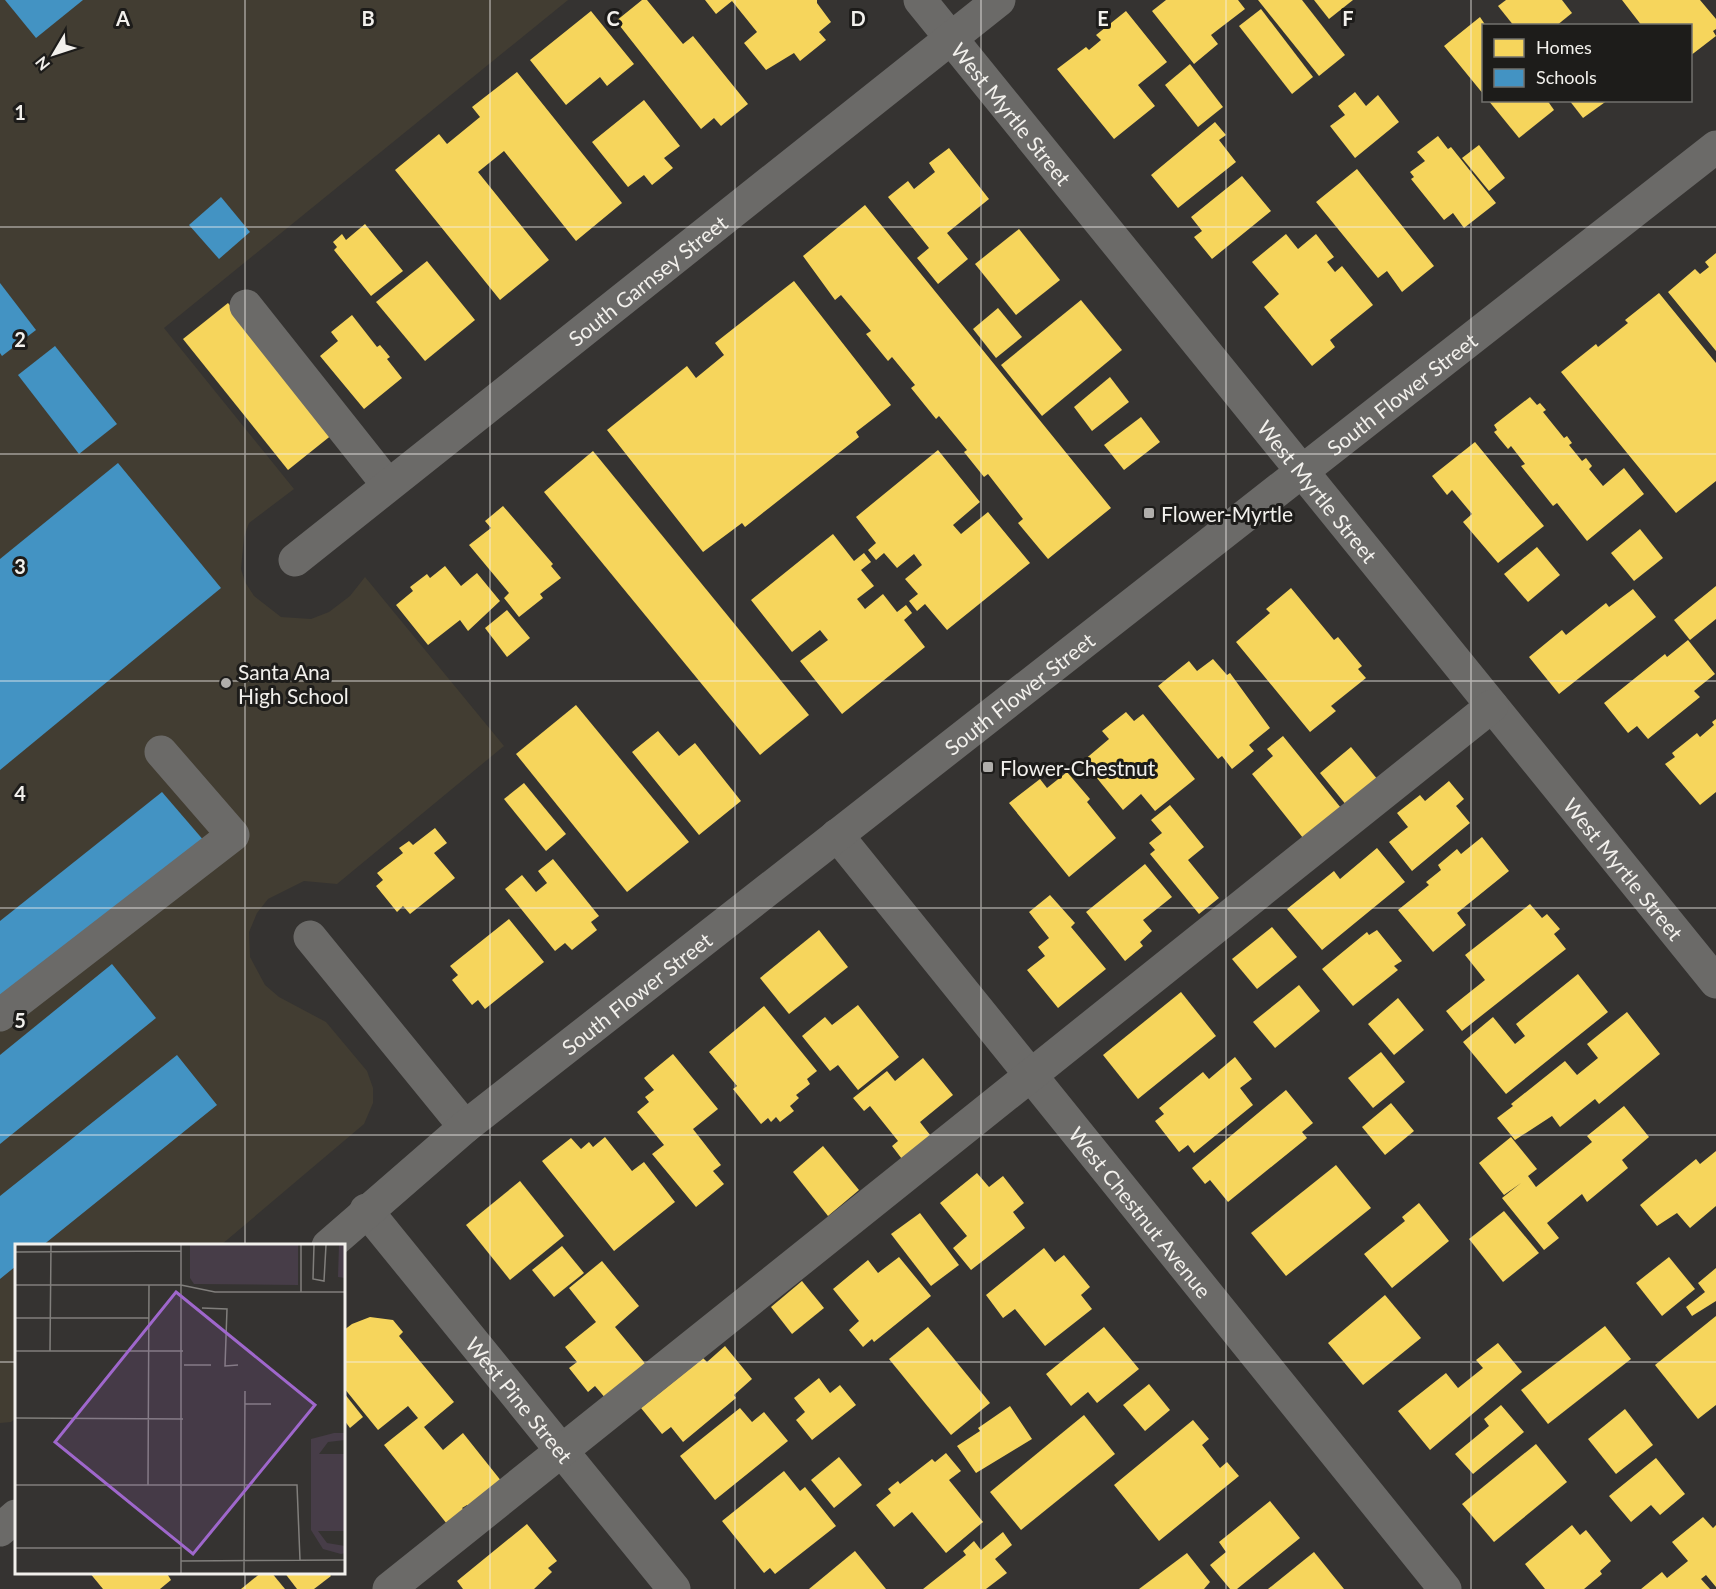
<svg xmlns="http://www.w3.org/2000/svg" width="1716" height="1589" viewBox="0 0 1716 1589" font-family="Lato,sans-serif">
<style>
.built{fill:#423d32}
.homes{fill:#f6d55c}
.schools{fill:#4393c3}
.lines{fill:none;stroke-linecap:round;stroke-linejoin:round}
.minor{stroke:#6b6a68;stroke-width:33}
.grid{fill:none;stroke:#f2f0ec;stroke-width:1.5;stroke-opacity:0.55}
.poi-dot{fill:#b0aeab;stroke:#1d1c1a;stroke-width:2}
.labels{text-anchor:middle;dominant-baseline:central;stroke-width:6;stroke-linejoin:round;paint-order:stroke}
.street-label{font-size:21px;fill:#f2f0ec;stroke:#1d1c1a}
.poi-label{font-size:21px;fill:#f2f0ec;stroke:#1d1c1a;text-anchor:start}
.inset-road{fill:none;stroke:#817f7c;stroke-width:1.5}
.view{fill:#9f67cc;fill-opacity:0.15;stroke:#9f67cc;stroke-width:3}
.inset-edge{fill:none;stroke:#f2f0ec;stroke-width:3}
.grid-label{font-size:20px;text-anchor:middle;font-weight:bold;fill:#f2f0ec;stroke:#1d1c1a;stroke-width:6;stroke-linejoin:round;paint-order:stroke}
</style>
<rect width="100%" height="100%" fill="#353331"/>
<path class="built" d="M0,0H568L164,328L294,489L249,523L244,537L241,569L245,582L254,596L281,617L311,619L329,612L350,596L365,577L504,746L337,884L304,881L268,899L257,913L249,932L250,957L265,985L279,997L326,1022L367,1071L373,1088V1103L364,1124L221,1245L16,1246V1418L11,1422L0,1423Z"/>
<g class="homes">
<path d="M642,0H647L683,44L693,36L748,104L721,126L714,118L701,129L616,21Z"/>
<path d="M705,0H817V3L831,22L819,32L826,40L800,61L794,53L766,70L744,43L757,32L732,1L716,14Z"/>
<path d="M1166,0H1238L1245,9L1211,35L1218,44L1194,64L1152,11Z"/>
<path d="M1258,0H1302L1345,55L1319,76Z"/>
<path d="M1314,0H1353L1329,19Z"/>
<path d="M1506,0H1562L1572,13L1556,26H1514L1498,6Z"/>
<path d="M1622,0H1700L1716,19V29L1713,31L1716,36L1690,56V26H1642Z"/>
<path d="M1261,9L1313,77L1292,94L1239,26Z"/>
<path d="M591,11L634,64L607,86L600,77L566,105L530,60Z"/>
<path d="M1126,11L1167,62L1138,85L1155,106L1114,139L1057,69L1086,47L1089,50L1101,40L1096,35Z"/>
<path d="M1480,17L1486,26H1484V95L1444,46Z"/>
<path d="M1190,64L1223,107L1198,127L1165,85Z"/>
<path d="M517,72L622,203L576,241L504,151L478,172L549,260L500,300L395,170L439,134L447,144L480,117L472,107Z"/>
<path d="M1355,92L1366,106L1378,95L1399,122L1355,158L1330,126L1345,115L1338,106Z"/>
<path d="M644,100L680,146L664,158L673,168L652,185L644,175L628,187L592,142Z"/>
<path d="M1488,100H1547L1554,110L1519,138Z"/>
<path d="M1569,100H1608L1583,118Z"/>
<path d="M1215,122L1226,135L1219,140L1236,162L1178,208L1151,175Z"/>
<path d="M1438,136L1448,149L1451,147L1496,203L1464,228L1453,213L1444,220L1411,179L1414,177L1410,172L1425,161L1417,152Z"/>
<path d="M1479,145L1505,178L1489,191L1462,158Z"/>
<path d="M949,148L989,199L947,233L968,259L938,284L917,258L929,248L888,197L908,181L914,189L935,172L929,163Z"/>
<path d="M1357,169L1434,266L1402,292L1387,271L1378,278L1316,202Z"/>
<path d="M1242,176L1271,211L1212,259L1194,237L1202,231L1191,217Z"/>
<path d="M865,205L1111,508L1048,559L1018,523L1023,519L988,474L984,477L964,452L967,450L939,416L936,419L911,388L915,385L892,357L888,361L866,334L871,331L841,295L835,300L803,256Z"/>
<path d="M365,224L403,271L371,296L334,250L337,247L333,242L342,234L346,240Z"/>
<path d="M1019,229L1060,280L1016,315L975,264Z"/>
<path d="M1286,234L1298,249L1316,234L1334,257L1327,262L1335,272L1342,266L1373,305L1330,340L1335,347L1312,366L1264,307L1279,294L1252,262Z"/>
<path d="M1716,253V351L1668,292L1695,269L1700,274L1709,267L1705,262Z"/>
<path d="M427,261L475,320L425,361L376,302Z"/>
<path d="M794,281L891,405L856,432L859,437L745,527L742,523L703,552L607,430L687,366L696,378L724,355L715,343Z"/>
<path d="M1659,293L1716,363V481L1676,513L1561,372L1596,344L1598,347L1628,323L1625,320Z"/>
<path d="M1081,300L1122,350L1042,416L1001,365Z"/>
<path d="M228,303L333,434L288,470L183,339Z"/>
<path d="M998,308L1022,337L996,358L973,329Z"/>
<path d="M352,315L377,347L380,345L390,357L387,359L402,378L364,409L320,356L338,341L331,332Z"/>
<path d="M1110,377L1129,402L1092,431L1074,407Z"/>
<path d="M1530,397L1537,405L1540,403L1546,410L1543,412L1564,438L1567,436L1572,443L1569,445L1582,461L1586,458L1592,466L1589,469L1603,486L1624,468L1644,494L1587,541L1557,503L1553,506L1521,466L1525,464L1511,446L1508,449L1494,432L1497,430L1494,425Z"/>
<path d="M1141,417L1160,442L1124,470L1104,445Z"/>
<path d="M1475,442L1544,526L1498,563L1463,522L1472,514L1452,490L1447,495L1432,476Z"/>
<path d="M938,450L980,502L953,525L961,534L988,512L1030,563L947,630L925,604L917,611L909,601L918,594L905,579L922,565L914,554L897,568L884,553L876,560L868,550L876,543L856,517Z"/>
<path d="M593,451L809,715L760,755L544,492Z"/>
<path d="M503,506L553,564L551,566L561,578L540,594L543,598L519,617L504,598L509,593L469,545L491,528L485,521Z"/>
<path d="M1640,529L1663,558L1634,581L1611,553Z"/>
<path d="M833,534L854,561L864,553L871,562L861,570L874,586L857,599L865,609L883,594L897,612L906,605L912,613L904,620L925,647L842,714L800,661L828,640L820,630L792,652L751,600Z"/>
<path d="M1537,547L1560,575L1528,602L1504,574Z"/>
<path d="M445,566L461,586L477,573L500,601L468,631L460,620L428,645L396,605L413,591L410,587L427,574L430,578Z"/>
<path d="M1716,586V619L1690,640L1674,620Z"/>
<path d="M1291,588L1334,640L1338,637L1362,666L1358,669L1366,678L1331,706L1336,711L1310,732L1236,642L1270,613L1266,609Z"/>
<path d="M1633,589L1656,617L1559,694L1529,657L1562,630L1566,635L1606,603L1609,607Z"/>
<path d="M507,610L530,638L507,657L485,628Z"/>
<path d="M1688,640L1715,674L1694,691L1700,697L1648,739L1637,726L1628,733L1604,703L1665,654L1667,657Z"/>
<path d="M1213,659L1227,675L1230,673L1270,728L1249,745L1254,751L1232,769L1222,756L1218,759L1158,686L1189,661L1197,671Z"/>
<path d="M576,705L689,842L627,892L516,754Z"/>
<path d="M1126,712L1134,721L1143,714L1195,779L1155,811L1141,794L1123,810L1083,761L1109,739L1102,731Z"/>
<path d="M1716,719V792L1700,805L1665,764L1675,757L1672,753L1697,733L1700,737L1714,725L1712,722Z"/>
<path d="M658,731L679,756L695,743L741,801L699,835L632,752Z"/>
<path d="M1283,736L1345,813L1307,843L1252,774L1273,756L1267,749Z"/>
<path d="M1351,747L1378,780L1347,806L1320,773Z"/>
<path d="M1067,772L1090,799L1087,802L1116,838L1069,877L1009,803L1040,779L1047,788Z"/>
<path d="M1449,781L1464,799L1456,806L1470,823L1412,871L1389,842L1408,827L1397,813L1420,795L1425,801Z"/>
<path d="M524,783L566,834L546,851L504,799Z"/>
<path d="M1170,805L1204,847L1188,860L1219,898L1199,914L1150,854L1155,850L1149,843L1162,833L1151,820Z"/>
<path d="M435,828L447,843L434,853L455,878L410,914L403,906L397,912L376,886L383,880L377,873L403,853L399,848L409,841L413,845Z"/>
<path d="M1482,837L1509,871L1457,913L1466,925L1433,952L1398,910L1429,885L1426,882L1441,870L1438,865L1457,849L1461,854Z"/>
<path d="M1377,848L1405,882L1322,950L1287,909L1334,871L1340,879Z"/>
<path d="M553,859L599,916L591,922L597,930L572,950L565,943L555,951L505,889L522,875L536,892L547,883L538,871Z"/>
<path d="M1145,864L1172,897L1143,920L1152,931L1140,942L1143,946L1125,961L1086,912Z"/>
<path d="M1050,895L1075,923L1071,927L1106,969L1058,1008L1027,970L1045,956L1038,947L1049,938L1029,912Z"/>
<path d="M1530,904L1542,918L1547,914L1560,929L1554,934L1566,949L1462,1031L1446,1011L1485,980L1465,955Z"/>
<path d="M509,919L544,962L485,1009L478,1000L472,1005L452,980L458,975L450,966Z"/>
<path d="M1272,927L1297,957L1257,989L1232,959Z"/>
<path d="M819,930L848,967L789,1014L760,978Z"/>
<path d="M1377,930L1402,961L1394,966L1398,970L1353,1006L1322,969L1367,932L1369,935Z"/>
<path d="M1578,974L1608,1012L1506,1094L1463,1042L1493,1017L1515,1044L1525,1036L1516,1024Z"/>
<path d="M1299,985L1320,1011L1275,1048L1253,1022Z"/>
<path d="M1181,992L1216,1036L1138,1099L1103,1055Z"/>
<path d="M1398,998L1424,1030L1394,1055L1368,1024Z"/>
<path d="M858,1005L899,1057L858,1090L838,1065L830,1071L802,1036L825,1017L832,1025Z"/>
<path d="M764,1006L817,1071L807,1079L810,1084L796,1095L799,1098L790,1106L794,1111L780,1122L776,1117L771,1122L768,1118L761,1124L733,1089L737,1086L709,1052Z"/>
<path d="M1627,1012L1660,1054L1599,1104L1595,1099L1560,1127L1552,1116L1515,1140L1497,1118L1513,1106L1511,1104L1565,1061L1577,1075L1598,1058L1587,1044Z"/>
<path d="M1381,1052L1405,1082L1373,1108L1348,1078Z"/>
<path d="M673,1054L718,1109L693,1129L721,1165L713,1171L724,1184L696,1207L652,1154L664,1145L637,1112L649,1102L645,1097L654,1090L644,1078Z"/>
<path d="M1235,1057L1252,1079L1240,1088L1253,1105L1194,1153L1188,1145L1179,1152L1155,1121L1164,1114L1159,1108L1203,1072L1209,1079Z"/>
<path d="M923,1058L953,1095L920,1122L934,1140L905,1163L892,1146L898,1141L870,1106L864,1111L853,1098L887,1071L895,1081Z"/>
<path d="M1286,1090L1313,1123L1302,1132L1307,1138L1228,1202L1210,1180L1205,1184L1192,1168Z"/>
<path d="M1391,1103L1414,1131L1385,1155L1362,1127Z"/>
<path d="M1624,1106L1649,1137L1622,1160L1628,1168L1587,1202L1582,1194L1547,1223L1559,1238L1544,1250L1502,1198L1521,1183L1504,1195L1479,1163L1511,1137L1537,1169L1528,1176L1536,1187L1592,1142L1587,1136Z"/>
<path d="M605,1137L632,1171L644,1162L675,1202L614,1251L542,1161L571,1138L581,1149L589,1142L593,1147Z"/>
<path d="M823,1146L859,1190L828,1216L793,1172Z"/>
<path d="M1716,1151V1206L1690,1228L1677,1213L1657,1226L1640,1205L1696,1159L1700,1164Z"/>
<path d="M1336,1165L1371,1208L1286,1276L1251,1233Z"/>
<path d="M977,1173L989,1187L1003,1176L1024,1203L1013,1212L1025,1228L971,1270L953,1248L967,1236L940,1203Z"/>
<path d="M520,1181L564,1236L510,1280L466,1225Z"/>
<path d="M1419,1203L1449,1241L1392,1288L1364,1254L1405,1221L1402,1217Z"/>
<path d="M1504,1211L1539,1253L1503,1282L1469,1239Z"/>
<path d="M920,1213L959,1265L931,1286L891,1234Z"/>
<path d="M562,1246L584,1273L554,1297L532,1270Z"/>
<path d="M1044,1248L1055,1262L1064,1255L1090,1287L1081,1295L1092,1309L1045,1346L1015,1309L1003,1318L986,1295Z"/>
<path d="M899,1257L931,1296L874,1342L872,1339L863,1347L849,1330L859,1321L833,1289L868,1260L878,1273Z"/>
<path d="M1669,1257L1695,1289L1662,1316L1636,1283Z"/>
<path d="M602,1261L639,1306L615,1327L648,1367L607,1400L595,1386L588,1392L569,1368L577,1362L565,1347L596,1322L569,1288Z"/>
<path d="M1716,1268V1301L1692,1316L1686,1307L1705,1292L1698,1283Z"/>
<path d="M802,1281L824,1308L792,1334L771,1307Z"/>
<path d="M1385,1295L1421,1338L1363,1385L1328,1343Z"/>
<path d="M1716,1316V1405L1698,1419L1655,1365Z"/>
<path d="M370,1317L393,1320L403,1332L399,1336L454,1402L424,1427L443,1450L463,1433L502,1482L469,1507L467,1505L462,1508L464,1510L447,1524L384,1445L418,1418L408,1406L378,1430L344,1388V1330L352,1324Z"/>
<path d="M1605,1326L1631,1359L1548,1424L1521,1390Z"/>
<path d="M928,1327L990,1403L951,1435L889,1359Z"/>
<path d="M1104,1327L1139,1369L1097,1403L1088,1392L1071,1406L1046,1374Z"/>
<path d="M1498,1343L1522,1372L1430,1450L1398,1411L1446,1373L1458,1388L1483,1368L1476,1360Z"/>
<path d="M725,1346L752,1379L734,1395L736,1398L683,1442L671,1427L662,1434L641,1408L703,1358L707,1362Z"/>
<path d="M819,1378L830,1393L840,1385L856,1405L812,1440L796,1420L805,1412L794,1398Z"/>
<path d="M1149,1384L1170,1410L1145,1431L1123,1405Z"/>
<path d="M344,1393L363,1417L350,1428L344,1420Z"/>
<path d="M1501,1405L1524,1432L1473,1474L1455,1454L1489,1426L1484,1419Z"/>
<path d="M1010,1406L1032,1439L976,1473L957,1446L980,1431L978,1428Z"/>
<path d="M740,1408L752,1422L764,1412L788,1441L715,1500L680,1456Z"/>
<path d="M1625,1409L1653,1445L1616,1474L1588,1439Z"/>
<path d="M1084,1415L1115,1454L1021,1530L990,1492Z"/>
<path d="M1193,1420L1209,1439L1202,1445L1220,1468L1227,1462L1239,1476L1159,1541L1114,1485Z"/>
<path d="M1536,1444L1567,1482L1494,1542L1462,1504Z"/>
<path d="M946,1453L961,1471L949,1480L983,1522L946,1553L912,1512L894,1527L876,1505L891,1493L888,1489L898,1481L900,1484L932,1459L935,1462Z"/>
<path d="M839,1457L862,1485L834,1508L811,1480Z"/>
<path d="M1656,1458L1685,1494L1660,1515L1651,1505L1631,1522L1609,1496Z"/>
<path d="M784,1471L800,1491L805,1487L836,1526L775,1574L770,1568L764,1573L722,1521Z"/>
<path d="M1270,1501L1300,1538L1237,1589H1230L1210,1565L1226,1552L1219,1542Z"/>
<path d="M1703,1517L1713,1528L1716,1525V1587L1706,1575L1701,1579L1710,1589H1641L1662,1572L1667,1578L1688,1561L1672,1542Z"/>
<path d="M527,1524L557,1561L548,1568L552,1572L534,1589H463L457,1581Z"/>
<path d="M1572,1525L1580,1535L1586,1530L1611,1561L1600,1571L1602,1574L1584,1589H1545L1525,1564Z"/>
<path d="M1003,1532L1012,1545L995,1559L1007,1573L986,1589H923L966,1555L963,1551L974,1541L981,1550Z"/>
<path d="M855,1551L886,1589H809Z"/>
<path d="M1314,1552L1344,1589H1268Z"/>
<path d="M1187,1553L1210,1582L1204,1589H1139Z"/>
<path d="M89,1572H166L171,1580L160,1589H103Z"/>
<path d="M262,1572H271L285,1589H241Z"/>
<path d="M284,1572H328L331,1576L314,1589H297Z"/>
</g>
<g class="schools">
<path d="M5,0H83L36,38Z"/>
<path d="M221,197L250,232L219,259L189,225Z"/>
<path d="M0,283L36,330L2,356L0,353Z"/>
<path d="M55,346L117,424L79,454L18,375Z"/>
<path d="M118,463L221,588L0,770V559Z"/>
<path d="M162,792L205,842L0,1003V921Z"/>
<path d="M112,964L156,1018L0,1144V1055Z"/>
<path d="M177,1055L217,1105L42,1246H16V1266L0,1279V1196Z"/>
</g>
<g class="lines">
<g class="minor">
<path id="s1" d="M920,0L1716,982"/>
<path d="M246,306L388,485"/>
<path id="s2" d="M295,560L999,0"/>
<path id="s3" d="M837,835L1445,1589"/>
<path d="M310,937L465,1127"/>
<path d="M0,1015L233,835L161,752"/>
<path id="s4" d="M366,1210L674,1589"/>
<path id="s5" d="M328,1246L465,1127L1716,147"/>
<path d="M0,1530L16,1516"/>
<path d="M389,1589L1492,706"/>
</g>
</g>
<path class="grid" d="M245,0V1246M490,0V1589M735,0V1589M981,0V1589M1226,0V1589M1471,0V1589M0,227H1716M0,454H1716M0,681H1716M0,908H1716M0,1135H1716M0,1362H16M344,1362H1716M245,1572V1589"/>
<g class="poi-dot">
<rect x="1143" y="507" width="12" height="12" rx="3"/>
<circle cx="226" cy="683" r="6"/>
<rect x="982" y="761" width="12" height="12" rx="3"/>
</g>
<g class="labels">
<g class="street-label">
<text stroke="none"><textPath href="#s1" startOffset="146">West Myrtle Street</textPath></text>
<text stroke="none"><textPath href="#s2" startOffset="450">South Garnsey Street</textPath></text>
<text stroke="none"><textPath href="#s5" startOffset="1371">South Flower Street</textPath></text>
<text stroke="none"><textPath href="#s1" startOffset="632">West Myrtle Street</textPath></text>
<text stroke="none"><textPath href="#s5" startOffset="885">South Flower Street</textPath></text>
<text stroke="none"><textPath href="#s1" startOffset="1118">West Myrtle Street</textPath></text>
<text stroke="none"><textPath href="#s5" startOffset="399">South Flower Street</textPath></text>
<text stroke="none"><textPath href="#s3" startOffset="484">West Chestnut Avenue</textPath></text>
<text stroke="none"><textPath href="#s4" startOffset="244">West Pine Street</textPath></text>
</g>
<g class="poi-label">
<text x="1161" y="513">Flower-Myrtle</text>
<text x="238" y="671">Santa Ana<tspan x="238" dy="24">High School</tspan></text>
<text x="1000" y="767">Flower-Chestnut</text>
</g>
</g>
<g transform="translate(15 1244)">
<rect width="330" height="330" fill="#353331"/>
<path d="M324,1H330V34L323,33ZM319,189H330V196L313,198L304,210H330V287H303L312,299L330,302V309L326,310L308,305L296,286V195Z" fill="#473d48"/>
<path d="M175,1H283V41L179,40L175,34Z" fill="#473d48"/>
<path class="inset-road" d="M286,1V48M299,1L298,35L309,37L311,1M0,8L166,7M0,41H166L200,48H330M187,64L212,65L210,122L223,121M0,74H134M0,107H168M35,107L36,1M169,121H196M230,160H256M0,174L168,175M0,241H282L285,316M133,241L134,41M0,304H166M166,317L330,316M166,329V1M229,329L230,147"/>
<path class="view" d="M161,48L300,161L178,310L40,198Z"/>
<rect width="330" height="330" class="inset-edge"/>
</g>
<g class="grid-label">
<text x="123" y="26">A</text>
<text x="368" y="26">B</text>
<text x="613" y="26">C</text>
<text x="858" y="26">D</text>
<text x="1103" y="26">E</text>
<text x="1348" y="26">F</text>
<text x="20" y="120">1</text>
<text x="20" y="347">2</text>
<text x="20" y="574">3</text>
<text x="20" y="801">4</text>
<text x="20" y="1028">5</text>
</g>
<rect x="1482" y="24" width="210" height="78" fill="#1d1c1a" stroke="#72716e" stroke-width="1.5"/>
<rect x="1494" y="39" width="30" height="18" fill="#f6d55c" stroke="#72716e" stroke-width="1.5"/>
<text x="1536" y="54" font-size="18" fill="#f2f0ec">Homes</text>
<rect x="1494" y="69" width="30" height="18" fill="#4393c3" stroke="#72716e" stroke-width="1.5"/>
<text x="1536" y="84" font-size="18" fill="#f2f0ec">Schools</text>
<g transform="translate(54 54) rotate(231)" stroke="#1d1c1a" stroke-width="4.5" paint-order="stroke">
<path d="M0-4.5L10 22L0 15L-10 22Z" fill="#f2f0ec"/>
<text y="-9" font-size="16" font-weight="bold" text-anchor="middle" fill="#f2f0ec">N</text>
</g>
</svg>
